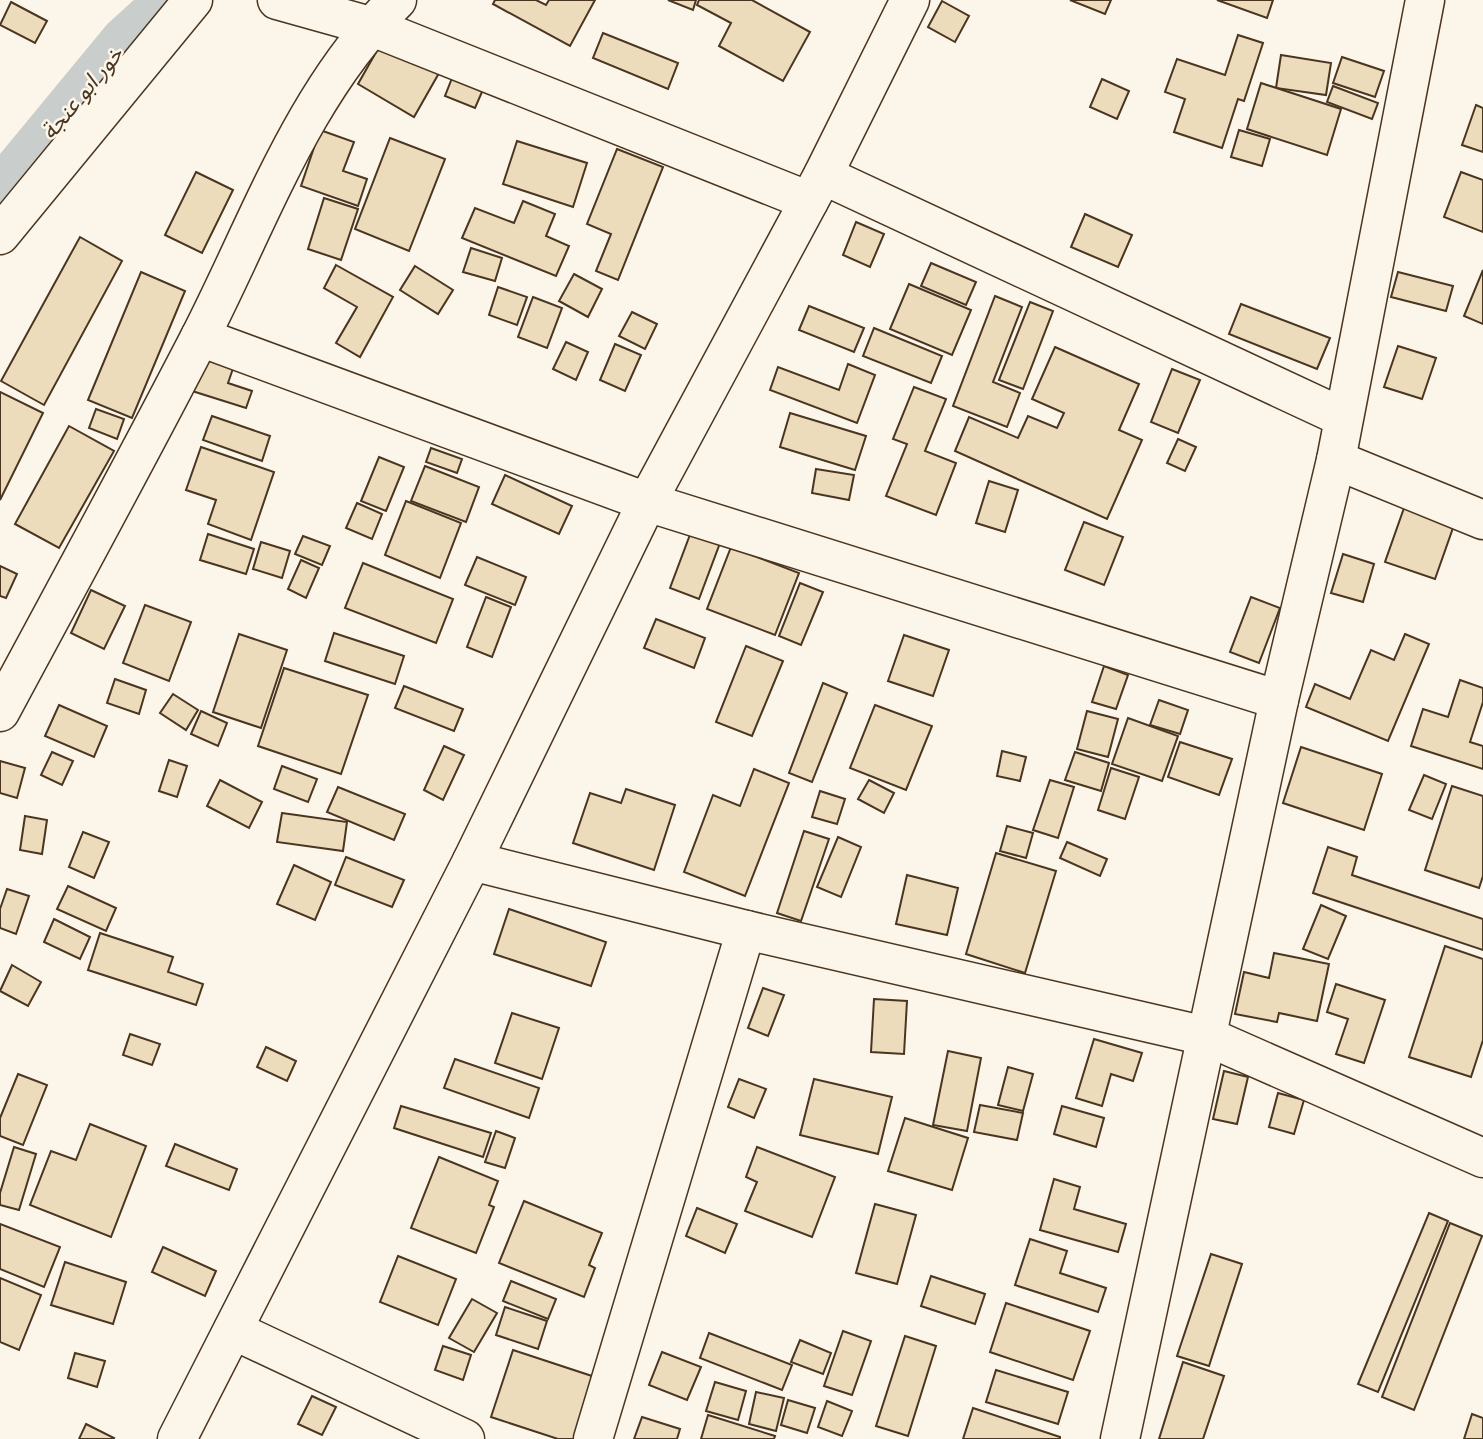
<svg xmlns="http://www.w3.org/2000/svg" width="1483" height="1439" viewBox="0 0 1483 1439" font-family="'Open Sans','Noto Sans Arabic',sans-serif">
<style>
.lines{fill:none;stroke-linecap:round;stroke-linejoin:round}
.canal{stroke:#c9cecd;stroke-width:46}
.building{fill:#ecdcbc;stroke:#4a3520;stroke-width:2}
.minor-casing{stroke:#4a3520;stroke-width:41}
.minor{stroke:#fbf6e9;stroke-width:38}
.labels{text-anchor:middle;dominant-baseline:central;stroke-width:5;stroke-linejoin:round;paint-order:stroke}
.water-label{font-size:23px;font-style:italic;fill:#4a3520;stroke:#fbf6e9}
</style>
<rect width="100%" height="100%" fill="#fbf6e9"/>
<g class="lines">
<path class="canal" d="M0,190L124,40L168,0"/>
</g>
<g class="building">
<path d="M495,0H536L546,5L549,0H595L570,46L493,4Z"/>
<path d="M668,0H696L693,10Z"/>
<path d="M699,0H752L810,32L783,81L719,46L731,23L697,5Z"/>
<path d="M1070,0H1111L1105,14Z"/>
<path d="M1217,0H1273L1267,18Z"/>
<path d="M942,1L969,16L955,42L928,27Z"/>
<path d="M11,2L47,21L35,43L0,25Z"/>
<path d="M387,33L443,66L414,117L358,84Z"/>
<path d="M603,33L678,63L668,89L593,58Z"/>
<path d="M1238,35L1263,43L1244,101L1238,99L1222,148L1174,132L1185,99L1165,92L1177,59L1225,75Z"/>
<path d="M1281,55L1331,63L1326,95L1276,88Z"/>
<path d="M1342,57L1384,71L1375,97L1333,83Z"/>
<path d="M454,73L485,85L475,108L445,96Z"/>
<path d="M1102,79L1129,91L1117,119L1090,107Z"/>
<path d="M1261,83L1341,109L1327,155L1247,129Z"/>
<path d="M1333,86L1378,103L1372,119L1327,102Z"/>
<path d="M1476,105L1483,108V152L1462,145Z"/>
<path d="M320,130L354,142L343,171L367,179L358,206L301,186Z"/>
<path d="M1239,130L1270,139L1262,166L1231,157Z"/>
<path d="M390,138L445,159L409,251L355,229Z"/>
<path d="M517,141L587,163L573,207L503,184Z"/>
<path d="M617,149L663,167L618,280L596,271L611,234L587,224Z"/>
<path d="M196,172L233,190L202,253L165,235Z"/>
<path d="M1461,172L1483,180V232L1444,217Z"/>
<path d="M324,198L358,209L341,260L308,249Z"/>
<path d="M523,201L555,214L546,236L569,246L556,276L462,238L475,208L514,223Z"/>
<path d="M1085,214L1132,235L1118,267L1071,247Z"/>
<path d="M856,222L884,234L870,267L843,255Z"/>
<path d="M80,237L122,261L44,405L1,381Z"/>
<path d="M471,248L502,258L495,281L463,272Z"/>
<path d="M931,263L976,282L966,305L921,286Z"/>
<path d="M336,265L393,297L360,357L336,343L357,307L324,288Z"/>
<path d="M415,266L453,290L438,314L400,290Z"/>
<path d="M1483,270V324L1464,316Z"/>
<path d="M141,272L185,291L132,418L88,400Z"/>
<path d="M1398,272L1453,286L1446,311L1391,297Z"/>
<path d="M574,274L602,289L588,317L559,301Z"/>
<path d="M909,284L971,310L952,355L890,329Z"/>
<path d="M498,287L527,297L517,325L489,315Z"/>
<path d="M995,296L1022,307L993,382L1020,393L1007,427L953,406Z"/>
<path d="M533,297L562,308L547,348L518,337Z"/>
<path d="M1030,302L1053,311L1023,389L999,380Z"/>
<path d="M1241,304L1330,338L1317,369L1229,334Z"/>
<path d="M809,306L864,328L854,352L799,330Z"/>
<path d="M632,312L657,324L645,349L619,336Z"/>
<path d="M874,328L942,356L931,383L863,356Z"/>
<path d="M566,342L588,352L576,380L553,369Z"/>
<path d="M615,344L641,355L625,391L600,380Z"/>
<path d="M203,346L237,357L228,383L252,391L246,408L189,390Z"/>
<path d="M1398,346L1436,358L1422,399L1384,387Z"/>
<path d="M1055,347L1139,384L1119,430L1142,440L1107,519L955,451L969,417L1018,438L1028,416L1057,428L1064,413L1032,399Z"/>
<path d="M848,364L875,375L857,423L770,390L778,367L839,390Z"/>
<path d="M1172,369L1200,380L1178,433L1151,422Z"/>
<path d="M914,387L946,399L925,451L956,463L936,515L886,496L907,444L893,439Z"/>
<path d="M0,392L43,413L0,500Z"/>
<path d="M96,409L124,419L117,439L89,428Z"/>
<path d="M790,413L866,436L855,470L780,447Z"/>
<path d="M212,416L270,436L262,461L203,440Z"/>
<path d="M69,426L114,451L59,548L15,524Z"/>
<path d="M1178,439L1196,447L1185,471L1167,463Z"/>
<path d="M201,447L274,472L251,540L208,524L216,500L186,490Z"/>
<path d="M431,448L462,459L457,473L426,462Z"/>
<path d="M379,457L404,467L386,511L361,501Z"/>
<path d="M425,466L479,487L466,522L411,501Z"/>
<path d="M816,469L854,475L849,500L812,493Z"/>
<path d="M505,475L572,506L559,534L492,504Z"/>
<path d="M989,481L1018,490L1005,532L976,523Z"/>
<path d="M406,501L461,523L440,578L385,555Z"/>
<path d="M357,503L382,514L372,539L346,528Z"/>
<path d="M1404,508L1454,525L1435,579L1385,562Z"/>
<path d="M1084,522L1123,537L1104,585L1065,570Z"/>
<path d="M691,532L720,543L699,599L670,588Z"/>
<path d="M208,534L254,549L246,574L200,560Z"/>
<path d="M303,536L330,546L322,565L295,554Z"/>
<path d="M261,542L290,551L282,578L253,569Z"/>
<path d="M731,547L799,573L775,635L707,609Z"/>
<path d="M1343,554L1374,564L1363,602L1331,593Z"/>
<path d="M477,557L526,577L515,605L465,585Z"/>
<path d="M301,560L319,568L306,598L288,589Z"/>
<path d="M363,563L453,599L436,643L345,608Z"/>
<path d="M0,566L17,574L6,598L0,596Z"/>
<path d="M800,583L823,592L801,645L779,636Z"/>
<path d="M91,590L125,606L104,649L71,633Z"/>
<path d="M486,597L511,607L492,657L467,647Z"/>
<path d="M1251,597L1280,608L1259,663L1230,652Z"/>
<path d="M145,605L191,622L169,681L123,663Z"/>
<path d="M656,619L705,638L694,668L644,648Z"/>
<path d="M334,633L404,656L395,684L325,661Z"/>
<path d="M239,634L287,650L261,728L213,712Z"/>
<path d="M1405,634L1429,644L1388,741L1306,707L1315,684L1350,699L1371,650L1394,660Z"/>
<path d="M904,635L949,650L933,696L888,681Z"/>
<path d="M746,646L783,661L752,736L716,722Z"/>
<path d="M1104,666L1128,675L1116,709L1092,702Z"/>
<path d="M284,668L368,695L341,774L258,746Z"/>
<path d="M115,679L146,690L139,714L107,703Z"/>
<path d="M1460,680L1483,688V702L1470,742L1483,746V769L1411,746L1423,709L1448,717Z"/>
<path d="M823,683L847,693L812,782L789,773Z"/>
<path d="M404,686L463,709L454,731L395,708Z"/>
<path d="M173,694L198,710L186,730L160,713Z"/>
<path d="M1159,700L1188,710L1180,734L1150,725Z"/>
<path d="M59,705L107,726L94,757L45,736Z"/>
<path d="M875,705L932,726L906,790L850,768Z"/>
<path d="M201,711L227,723L218,746L191,734Z"/>
<path d="M1087,711L1118,719L1108,757L1077,749Z"/>
<path d="M1128,718L1178,736L1162,781L1112,764Z"/>
<path d="M1180,742L1232,759L1219,795L1168,777Z"/>
<path d="M444,746L464,755L443,800L424,790Z"/>
<path d="M1301,747L1382,774L1364,830L1283,803Z"/>
<path d="M1002,751L1026,757L1020,781L997,776Z"/>
<path d="M52,752L73,761L62,785L41,775Z"/>
<path d="M1075,752L1109,763L1101,791L1065,780Z"/>
<path d="M169,760L187,766L177,797L159,791Z"/>
<path d="M0,761L25,768L17,798L0,793Z"/>
<path d="M282,766L317,779L308,802L274,789Z"/>
<path d="M1111,768L1139,777L1125,819L1098,810Z"/>
<path d="M754,769L789,783L745,896L684,872L713,795L740,806Z"/>
<path d="M1424,775L1446,784L1432,819L1409,810Z"/>
<path d="M220,780L262,802L249,828L207,806Z"/>
<path d="M869,780L894,793L884,813L858,799Z"/>
<path d="M1050,780L1074,787L1058,838L1033,830Z"/>
<path d="M1452,786L1483,796V876L1479,888L1425,870Z"/>
<path d="M338,787L405,814L394,840L327,812Z"/>
<path d="M626,789L675,805L654,870L573,843L590,793L621,803Z"/>
<path d="M820,791L845,799L837,824L812,817Z"/>
<path d="M282,813L347,822L343,851L277,842Z"/>
<path d="M25,816L47,820L42,854L20,850Z"/>
<path d="M1007,826L1033,833L1026,858L1000,851Z"/>
<path d="M804,831L829,839L801,921L777,913Z"/>
<path d="M83,832L109,842L94,878L69,867Z"/>
<path d="M838,837L861,847L841,897L817,887Z"/>
<path d="M1067,842L1107,859L1100,876L1060,858Z"/>
<path d="M1328,847L1357,857L1352,875L1483,919V950L1313,893Z"/>
<path d="M996,853L1056,871L1025,973L966,954Z"/>
<path d="M346,857L404,880L392,907L335,885Z"/>
<path d="M294,865L331,882L315,920L277,904Z"/>
<path d="M907,875L958,888L947,935L896,924Z"/>
<path d="M68,886L116,908L106,931L57,909Z"/>
<path d="M7,889L29,896L16,934L0,928V909Z"/>
<path d="M1321,905L1346,916L1328,959L1303,949Z"/>
<path d="M509,909L606,942L591,986L494,954Z"/>
<path d="M54,919L90,937L80,959L44,942Z"/>
<path d="M100,933L173,957L168,972L203,984L196,1005L88,970Z"/>
<path d="M1445,946L1483,959V1040L1471,1077L1409,1057Z"/>
<path d="M1274,953L1329,964L1317,1021L1279,1013L1277,1022L1235,1014L1244,972L1269,978Z"/>
<path d="M12,965L41,982L28,1006L0,991Z"/>
<path d="M1336,984L1385,1000L1364,1063L1336,1054L1348,1019L1327,1012Z"/>
<path d="M763,988L784,995L768,1036L748,1028Z"/>
<path d="M874,999L907,1001L904,1054L871,1052Z"/>
<path d="M512,1013L559,1028L542,1079L495,1063Z"/>
<path d="M130,1034L160,1044L152,1065L123,1055Z"/>
<path d="M1094,1039L1142,1053L1133,1081L1111,1074L1102,1106L1076,1098Z"/>
<path d="M266,1047L296,1061L287,1081L257,1067Z"/>
<path d="M948,1051L981,1058L967,1131L933,1125Z"/>
<path d="M455,1059L539,1088L529,1118L444,1088Z"/>
<path d="M1008,1067L1033,1074L1023,1111L998,1105Z"/>
<path d="M1224,1071L1248,1077L1237,1124L1213,1119Z"/>
<path d="M18,1074L47,1085L23,1145L0,1136V1118Z"/>
<path d="M739,1079L766,1089L754,1118L728,1107Z"/>
<path d="M814,1079L892,1097L878,1154L800,1135Z"/>
<path d="M1278,1093L1304,1100L1294,1134L1269,1127Z"/>
<path d="M980,1105L1023,1113L1017,1140L974,1132Z"/>
<path d="M401,1106L491,1133L483,1157L394,1128Z"/>
<path d="M1062,1106L1104,1118L1096,1147L1054,1134Z"/>
<path d="M905,1118L968,1138L952,1190L888,1171Z"/>
<path d="M90,1124L146,1146L111,1237L30,1205L51,1151L76,1160Z"/>
<path d="M496,1131L515,1138L505,1168L485,1162Z"/>
<path d="M175,1144L237,1169L229,1190L166,1166Z"/>
<path d="M14,1147L36,1154L19,1210L0,1205V1193Z"/>
<path d="M757,1147L835,1177L812,1237L745,1211L757,1182L746,1177Z"/>
<path d="M439,1157L498,1181L489,1205L494,1207L476,1253L411,1228Z"/>
<path d="M1054,1179L1080,1187L1074,1209L1126,1224L1118,1252L1040,1230Z"/>
<path d="M524,1201L602,1233L589,1265L595,1268L584,1297L499,1263Z"/>
<path d="M875,1204L916,1215L897,1284L856,1273Z"/>
<path d="M697,1208L737,1224L725,1253L686,1236Z"/>
<path d="M1429,1213L1448,1221L1378,1392L1358,1384Z"/>
<path d="M1450,1223L1482,1236L1414,1410L1382,1397Z"/>
<path d="M0,1224L60,1247L44,1287L0,1269Z"/>
<path d="M1030,1239L1067,1251L1060,1273L1106,1288L1098,1312L1015,1285Z"/>
<path d="M163,1247L216,1271L205,1296L152,1272Z"/>
<path d="M1211,1254L1242,1264L1209,1366L1177,1356Z"/>
<path d="M398,1256L456,1279L438,1325L380,1302Z"/>
<path d="M65,1262L126,1282L113,1324L51,1305Z"/>
<path d="M931,1276L985,1294L975,1324L921,1306Z"/>
<path d="M0,1278L41,1295L19,1350L0,1342Z"/>
<path d="M511,1281L556,1299L548,1319L503,1301Z"/>
<path d="M472,1299L497,1313L474,1352L449,1338Z"/>
<path d="M1006,1303L1090,1331L1073,1380L990,1352Z"/>
<path d="M505,1307L547,1321L538,1349L496,1335Z"/>
<path d="M843,1331L871,1341L852,1395L824,1386Z"/>
<path d="M709,1333L792,1365L782,1390L700,1358Z"/>
<path d="M905,1336L936,1346L908,1436L876,1426Z"/>
<path d="M800,1340L831,1353L823,1374L791,1362Z"/>
<path d="M443,1346L471,1355L463,1380L435,1370Z"/>
<path d="M513,1350L601,1379L581,1439H558L491,1417Z"/>
<path d="M662,1352L701,1367L687,1400L649,1385Z"/>
<path d="M75,1353L105,1361L97,1387L68,1378Z"/>
<path d="M1183,1362L1224,1376L1203,1439H1159Z"/>
<path d="M996,1370L1068,1392L1058,1424L986,1402Z"/>
<path d="M715,1382L746,1391L738,1420L706,1411Z"/>
<path d="M756,1392L784,1398L776,1431L749,1424Z"/>
<path d="M312,1396L336,1407L322,1435L298,1424Z"/>
<path d="M788,1400L815,1408L807,1433L781,1425Z"/>
<path d="M827,1401L852,1411L842,1436L818,1427Z"/>
<path d="M973,1408L1060,1437V1439H963Z"/>
<path d="M1472,1414L1483,1418V1439H1464Z"/>
<path d="M708,1415L775,1436L774,1439H701Z"/>
<path d="M642,1417L680,1429L677,1439H634Z"/>
<path d="M86,1424L114,1438L113,1439H79Z"/>
</g>
<g class="lines">
<defs>
<g id="minor">
<path d="M277,0L370,26L809,201"/>
<path d="M823,175L1342,417"/>
<path d="M0,235L193,0"/>
<path d="M200,337L647,502L1279,700"/>
<path d="M1336,460L1483,520"/>
<path d="M0,712C67,587 135,463 200,337C259,222 303,92 397,0"/>
<path d="M472,861L746,930L1206,1036L1483,1158"/>
<path d="M233,1330L465,1439"/>
<path d="M177,1439L472,861L647,502L823,175L910,0"/>
<path d="M593,1439L746,930"/>
<path d="M1120,1439L1279,700L1336,460L1425,0"/>
</g>
</defs>
<use href="#minor" class="minor-casing"/>
<use href="#minor" class="minor"/>
</g>
<g class="labels">
<g class="water-label">
<text transform="translate(81 92) rotate(-50)">خور ابو عنجة</text>
</g>
</g>
</svg>
